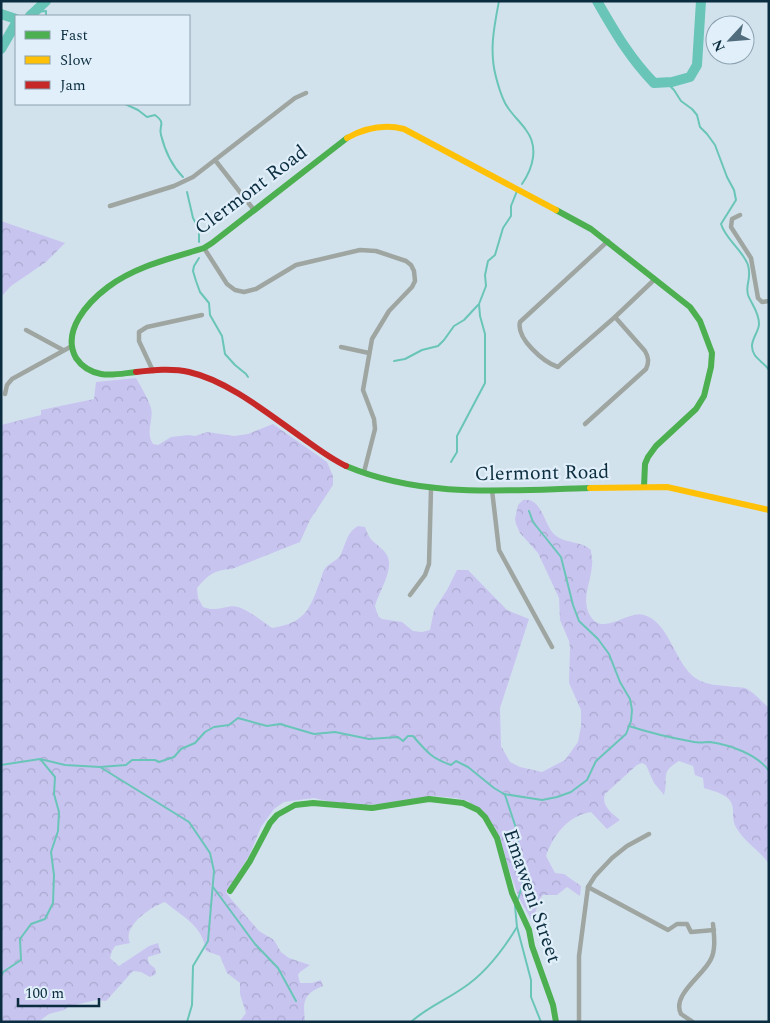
<svg xmlns="http://www.w3.org/2000/svg" width="770" height="1023" viewBox="0 0 770 1023" font-family="Spectral,serif">
<style>
.forest{fill:url(#forest-crowns)}
.lines{fill:none;stroke-linecap:round;stroke-linejoin:round}
.stream{stroke:#69c5b8;stroke-width:2}
.river{stroke:#69c5b8;stroke-width:10}
.street{stroke:#9fa6a1;stroke-width:4.5}
.fast{stroke:#4caf50;stroke-width:6}
.slow{stroke:#ffc107;stroke-width:6}
.jam{stroke:#c62828;stroke-width:6}
.labels{text-anchor:middle;dominant-baseline:central;stroke-width:4.5;stroke-linejoin:round;paint-order:stroke}
.street-label{font-size:20px;fill:#0b2d3f;stroke:#e0eff9}
</style>
<defs>
<pattern id="forest-crowns" width="20" height="18" patternUnits="userSpaceOnUse" patternTransform="scale(1.25)"><rect width="20" height="18" fill="#c8c4f0"/><path d="M2 6a3 3 0 1 1 6 0M12 15a3 3 0 1 1 6 0" fill="none" stroke="#aaa9cf"/></pattern>
</defs>
<rect width="100%" height="100%" fill="#d2e2ed"/>
<g class="forest">
<path d="M1,221L65,243L46,262L11,286L1,297Z"/>
<path d="M136,378C141,387 148,398 151,408C154,420 145,432 153,444L158,445L171,437L189,435L195,436L207,432L234,436L248,434L273,424L327,462L333,476V485L310,520L300,542L232,569C214,570 208,575 197,588L198,598L203,607C220,613 227,604 238,607C250,611 262,621 272,628C303,623 309,612 319,584C321,580 322,574 324,570C328,563 338,561 341,554C346,543 347,532 358,526L365,527C371,543 373,540 384,551C398,565 379,590 375,606L378,616L382,619L402,622L413,631L422,632L430,630L434,610L447,590L457,570H468L507,610L529,619L500,708L501,746L510,762L520,767L542,772L565,760L578,742L581,726V710L569,683L570,648L569,641L560,620L559,598L538,553L520,533L516,524L515,519L518,505L523,500C542,496 544,526 555,535C565,544 580,540 591,550C591,555 593,560 592,565C591,583 580,601 591,617C603,636 629,610 644,615C669,622 674,661 694,677C706,686 719,685 734,687C737,687 742,687 745,688C754,692 762,702 769,708V864C760,851 745,842 737,829C733,823 733,817 733,810C733,795 716,792 704,788L703,778L695,775L693,766L679,761C659,773 669,777 664,795L654,783L646,765L642,763L637,765L605,794C601,806 612,813 620,820L607,829L591,812C569,815 553,835 546,856L555,873L564,874L581,886L580,896L567,887L557,895H543L540,899L532,921L519,898L497,835L484,812L468,801L456,798L433,796L393,803L365,805L340,804L314,798L284,802L274,809L261,827L249,856L226,892L231,899L259,931L274,940L281,952L289,958L310,965L300,972L298,975L300,983H312L321,980L323,986C303,994 303,1001 305,1022H239L246,1013L240,994V983L227,973L220,956L206,951C203,926 183,917 165,902C150,907 122,927 130,943L115,946L112,951L110,958L119,966L149,946L158,943L161,953L148,957C147,962 151,966 155,968L156,974L150,977L141,972L133,971L106,1001L97,1000L70,1006L64,1010L49,1014L38,1022H1V425L41,415V410L94,399L96,382Z"/>
</g>
<g class="lines">
<g class="stream">
<path d="M499,1C494,27 489,51 496,77C498,85 501,95 505,103C510,113 520,121 526,130C539,147 533,168 522,184"/>
<path d="M35,12L46,11V16"/>
<path d="M666,82L674,90L681,101L692,109L697,115L700,127L707,134L715,145L727,177L734,190L736,200L721,224C726,240 742,249 748,265C752,279 745,284 748,295C752,305 759,312 759,324C759,331 752,338 752,346C752,358 763,361 769,370"/>
<path d="M125,104L138,110L147,117L155,115C167,124 158,125 161,135C165,151 172,166 183,177"/>
<path d="M187,192L193,218L199,229V242"/>
<path d="M199,258L194,266L193,271L196,281L200,292L209,303L210,315L222,336L225,354L235,365L246,374L248,377"/>
<path d="M394,361L405,359L422,350L438,346L444,340L454,326L464,320L478,305"/>
<path d="M451,462L457,452V436L485,383V334L480,316L479,304L486,286L485,275L488,261L495,255L503,228L511,216V206L517,191"/>
<path d="M629,726C650,733 672,738 694,742C699,743 705,742 710,742C730,745 757,754 769,771"/>
<path d="M1,765L40,759L65,765L100,767L126,765L132,760H155L159,762L174,757L181,749L195,743L205,732L214,727L229,725L238,718L267,726L280,724L314,734L335,732L369,739L398,737L403,741L408,736H413C426,751 431,758 451,765L456,761L468,767L494,788L504,794L542,800L557,797L571,792L587,780L596,761L626,734L631,721L632,710L630,699L620,682L609,654L598,639L579,621L573,605L561,557L533,522L529,511"/>
<path d="M100,767L189,822L210,853L214,871L208,941L193,966L192,1005L187,1022"/>
<path d="M505,795L517,831L519,859L523,873V883L518,899"/>
<path d="M213,887L255,944L278,968L296,1001"/>
<path d="M515,906L517,927L531,980V997L541,1022"/>
<path d="M1,976L3,972L21,960L20,939L31,924L45,919L53,903L54,875L51,852L58,831L59,812L54,794L55,777L41,760"/>
<path d="M411,1022C426,1008 446,1000 463,988C486,973 503,950 517,927"/>
</g>
<g class="river">
<path d="M597,1C615,32 629,57 654,83L672,82L690,77L697,65L701,1"/>
<path d="M1,14L16,19"/>
<path d="M30,16L46,1"/>
<path d="M1,49L16,23"/>
</g>
<g class="street">
<path d="M215,160L254,210"/>
<path d="M110,206L174,186L193,177L295,98L306,93"/>
<path d="M740,215L732,219L731,227L751,258L758,298L762,302L769,301"/>
<path d="M608,241L520,322C516,338 543,362 558,367L561,364L615,317L655,279"/>
<path d="M204,248L227,284L235,290L244,292L256,289L296,265L360,250L376,251L406,261L411,265L414,271L415,281L412,287L389,311L372,339L363,390L374,419L375,429L364,472"/>
<path d="M26,330L63,350"/>
<path d="M341,347L369,353"/>
<path d="M153,371L139,341V332L147,327L202,315"/>
<path d="M5,394L7,385L12,379L72,346"/>
<path d="M585,424L646,369C649,362 649,358 645,351L615,317"/>
<path d="M492,490L499,550L552,647"/>
<path d="M410,595L425,575L429,564L431,489"/>
<path d="M588,887L668,930L677,924H687L691,932L714,930"/>
<path d="M579,1022V956L588,887L595,876L612,858L627,846L649,834"/>
<path d="M693,1022L681,1014C671,995 704,975 711,959C716,949 714,935 713,924"/>
</g>
<g class="fast">
<path d="M556,210L591,229L690,307L700,321L712,353L711,367L704,396L696,409L656,446L648,457L645,464L644,487"/>
<path d="M136,372C125,373 112,376 101,374C91,372 82,367 76,358C61,331 88,302 108,287C136,266 172,258 204,248L212,243L347,138"/>
<path d="M346,466C424,499 507,490 590,488"/>
<path d="M230,891L250,861L270,823L277,815L295,805L313,803L372,808L429,799L463,803L478,810L485,817L497,838L512,893L529,930L532,946L553,1005L556,1022"/>
</g>
<g class="slow">
<path d="M347,138C365,128 384,124 404,129L556,210"/>
<path d="M590,488L667,487L769,510"/>
</g>
<path class="jam" d="M136,372C153,370 172,368 189,372C229,381 271,416 304,439C318,449 331,459 346,466"/>
</g>
<g class="labels">
<g class="street-label">
<text transform="translate(251 190) rotate(-37)">Clermont Road</text>
<text transform="translate(542 473) rotate(-1)">Clermont Road</text>
<text transform="translate(532 896) rotate(71)">Emaweni Street</text>
</g>
</g>
<rect width="770" height="1023" fill="none" stroke="#0b2d3f" stroke-width="5"/>
<rect x="15" y="15" width="175" height="90" fill="#e0eff9" stroke="#8ba1af"/>
<rect x="25" y="31" width="25" height="8" fill="#4caf50" stroke="#8ba1af"/>
<text x="60" y="40" font-size="15" fill="#0b2d3f">Fast</text>
<rect x="25" y="56" width="25" height="8" fill="#ffc107" stroke="#8ba1af"/>
<text x="60" y="65" font-size="15" fill="#0b2d3f">Slow</text>
<rect x="25" y="81" width="25" height="8" fill="#c62828" stroke="#8ba1af"/>
<text x="60" y="90" font-size="15" fill="#0b2d3f">Jam</text>
<g transform="translate(730 40) rotate(244)"><circle r="24" fill="#e0eff9" stroke="#8ba1af"/>
<path d="M0-4L9 19L0 12L-9 19Z" fill="#516c7c"/>
<text y="-8" font-size="14" font-weight="bold" text-anchor="middle" fill="#0b2d3f">N</text>
</g>
<path d="M18 998v8h81v-8" fill="none" stroke="#0b2d3f" stroke-width="2.5"/>
<text x="25" y="998" font-size="15" fill="#0b2d3f" stroke="#e0eff9" stroke-width="4" paint-order="stroke">100 m</text>
</svg>
